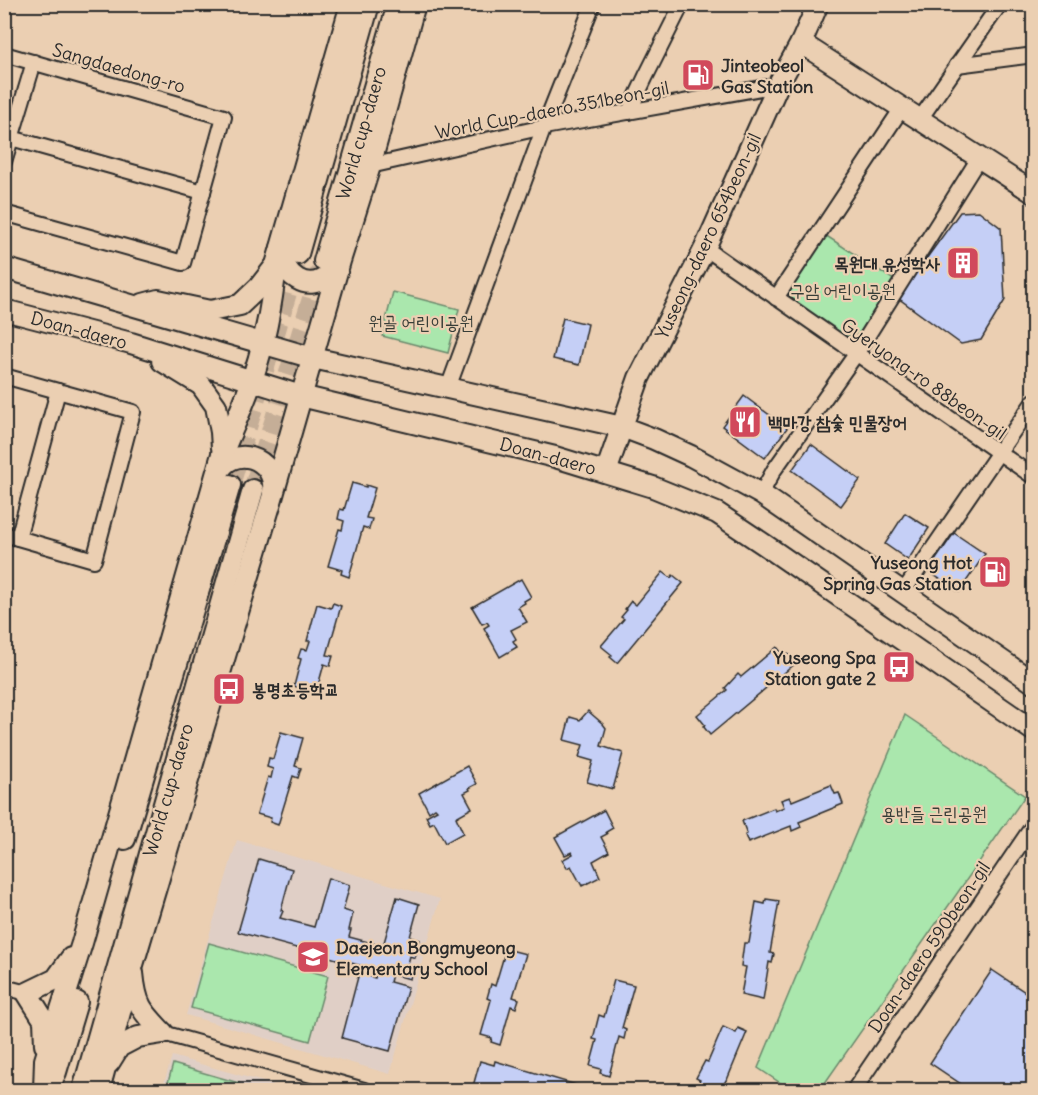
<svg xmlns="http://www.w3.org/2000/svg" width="1038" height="1095" viewBox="0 0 1038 1095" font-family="Delius,'Poor Story',sans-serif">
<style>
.built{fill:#e0cfc6}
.green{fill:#aae7ad;stroke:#6a896c;stroke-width:1.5}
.building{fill:#c5cff6;stroke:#2b2b2b;stroke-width:1.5}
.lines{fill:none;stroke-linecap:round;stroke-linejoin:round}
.secondary-tunnel{stroke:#c5ae97;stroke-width:20;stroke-dasharray:20 10;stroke-linecap:butt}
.street-casing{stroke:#2b2b2b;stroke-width:18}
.secondary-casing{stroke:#2b2b2b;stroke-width:24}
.street{stroke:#ebcfb2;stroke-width:14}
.secondary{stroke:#ebcfb2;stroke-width:20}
.labels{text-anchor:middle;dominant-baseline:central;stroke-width:4.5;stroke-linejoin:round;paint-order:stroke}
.poi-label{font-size:18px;font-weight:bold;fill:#2b2b2b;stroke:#ebcfb2;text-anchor:start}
.street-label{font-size:18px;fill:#2b2b2b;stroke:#ebcfb2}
.park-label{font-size:18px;fill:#383e38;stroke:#ebcfb2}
</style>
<rect width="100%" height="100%" fill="#ebcfb2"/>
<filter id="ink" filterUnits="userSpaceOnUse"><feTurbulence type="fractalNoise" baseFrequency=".0167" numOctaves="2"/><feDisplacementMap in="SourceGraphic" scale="12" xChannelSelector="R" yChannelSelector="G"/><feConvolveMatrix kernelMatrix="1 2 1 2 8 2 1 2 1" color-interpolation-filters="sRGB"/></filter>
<g filter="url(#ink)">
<g class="built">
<path d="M237,840L440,899L390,1074L186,1015Z"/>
<path d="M172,1056L292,1090H162Z"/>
</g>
<g class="green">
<path d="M825,235L894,280L859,334L843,336L791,299L789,291Z"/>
<path d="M393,292L459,309L448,353L382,336Z"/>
<path d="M905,715L1025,796L820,1090H791L758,1068Z"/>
<path d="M209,943L328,976L310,1041L191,1008Z"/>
<path d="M173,1064L239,1083L237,1090H166Z"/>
</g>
<g class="building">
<path d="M979,211L1001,228L1005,300L981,340L961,344L898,298L960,212Z"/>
<path d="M563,318L588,324L579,365L553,359Z"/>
<path d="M744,396L787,428L765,458L722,426Z"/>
<path d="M811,444L860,480L841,506L792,470Z"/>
<path d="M352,483L366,487V485L375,488L366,518L372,519L369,529L363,527L349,577L341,574L342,570L328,566L339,529L342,530L344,521L338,519L340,509L344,510Z"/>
<path d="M905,513L929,528L908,560L885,544Z"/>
<path d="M954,533L985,554L959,592L928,571Z"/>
<path d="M663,572L671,578L673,575L683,583L617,663L610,657L612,655L601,646L624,619L621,617L627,610L625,609L631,601L636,605Z"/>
<path d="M521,579L531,597L524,601L525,603L518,607L527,622L511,630L516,639L513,641L517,647L500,657L484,628L489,625L487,622L482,624L472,607Z"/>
<path d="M333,603L341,606L327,655L333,656L330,666L324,664L316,693L294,686L301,659L298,658L301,649L307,650L310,641H307L317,604L331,608Z"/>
<path d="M777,647L784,656L787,653L796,663L710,735L703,726L705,725L697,715L727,690L725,688L738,674L741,677Z"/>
<path d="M588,711L603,724L606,728L601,746L623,753L613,789L587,782L593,761L579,757L583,745L564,740L570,717L580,720Z"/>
<path d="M281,732L303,738L295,766L301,768L298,778L293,776L278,825L270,822L271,818L257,814L268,777L271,778L273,769L267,767L269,758L273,759Z"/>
<path d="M467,766L477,784L469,788L470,790L464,793L472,808L456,817L463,833L445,843L434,822L430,824L426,816L437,810L435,808L429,812L419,793Z"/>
<path d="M831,785L835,794L839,793L843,804L799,822L801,827L792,831L791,826L748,843L745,835L747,834L742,821L774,808L775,811L784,807L781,800L790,797L792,801Z"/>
<path d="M604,810L613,828L606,832L607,834L601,837L609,852L593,861L600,877L582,886L571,866L567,868L562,860L573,854L572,852L565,855L555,837Z"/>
<path d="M259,859L292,869L281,910L283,911L280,918L314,927L328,878L350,885L343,910L353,913L349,930H351L349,937L383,946L397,897L419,904L410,937L420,940L415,958L410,956L407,968L412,969L410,979L392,974L390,982L408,987L390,1051L342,1038L359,973L375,978L377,970L238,932Z"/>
<path d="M766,899L779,901L770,953L774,954L772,963L769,962L763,1000L741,995L746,967L741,966L744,943H749L756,902L765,904Z"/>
<path d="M506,949L526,954L513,997L519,999L516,1008L511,1006L500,1045L491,1042L492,1038L481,1035L491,1000L487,998L491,984L495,986Z"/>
<path d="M992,970L1034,998V1090H970L930,1063Z"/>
<path d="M614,980L634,985L622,1028L626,1030L624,1039L619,1037L609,1076L600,1073L601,1069L590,1066L597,1040L593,1039L599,1015L604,1017Z"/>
<path d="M723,1027L736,1033L738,1028L747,1032L727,1080H726L721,1090H696L700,1080L696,1078L705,1061L708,1062Z"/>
<path d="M480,1061L494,1065L495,1061L583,1087L582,1090H472Z"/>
</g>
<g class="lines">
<g class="secondary-tunnel">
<path d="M230,485L297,259"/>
<path d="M253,490L322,266"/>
</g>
<defs>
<g id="street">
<path d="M4,54L224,117L183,263L4,213"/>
<path d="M957,65L1034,55"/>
<path d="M629,112L646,76L682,4"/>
<path d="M920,119L1000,4"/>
<path d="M4,136L203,192"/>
<path d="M4,162L34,62"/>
<path d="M370,166L544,127L778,85"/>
<path d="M705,248L1034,477"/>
<path d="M776,298L902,108"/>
<path d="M4,376L133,412L94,560L4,534"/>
<path d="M448,388L544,127L593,4"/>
<path d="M761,494L774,470L856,354L979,158"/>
<path d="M18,538L58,391"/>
<path d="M903,592L1034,401"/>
<path d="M4,987L27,993"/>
<path d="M163,1033L364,1090"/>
<path d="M854,1090L1034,824"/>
</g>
<g id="secondary">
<path d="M801,43L1034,193"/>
<path d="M281,248C281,275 308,295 330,274C334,271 336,267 339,263"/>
<path d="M298,254L369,4"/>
<path d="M324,261L398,4"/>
<path d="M4,268L313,358L622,427L654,439L691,456L761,494L1034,683"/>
<path d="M143,304L158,300L210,311L240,305L259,287L276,265"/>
<path d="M4,310L131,343L301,396L555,457L653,487L717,513L765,545L1034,731"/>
<path d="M162,361L201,385L216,406L221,432L222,448"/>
<path d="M606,472L639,378L705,248L778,85L801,43L818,4"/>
<path d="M217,475C231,443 277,456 273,492"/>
<path d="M125,839L230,485"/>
<path d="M133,973C136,1005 141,1010 163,1033"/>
<path d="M45,1045L44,1020L27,993L56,979L71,958"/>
<path d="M109,1063L119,1047L138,1037L163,1033"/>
<path d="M49,1088L56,1072L77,1002"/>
<path d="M44,1090L45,1060L82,943L222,454C232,429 244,405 252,380C265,342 272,304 276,265L351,4"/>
<path d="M83,1090L253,490"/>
<path d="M99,1090L132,968L273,495L340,261L370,166L415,4"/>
</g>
</defs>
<use href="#street" class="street-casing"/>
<use href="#secondary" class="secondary-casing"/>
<use href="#street" class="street"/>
<use href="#secondary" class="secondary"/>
</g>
</g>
<defs>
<symbol id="fuel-square" viewBox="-11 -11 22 22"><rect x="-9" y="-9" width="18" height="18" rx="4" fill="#d1495b" stroke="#ebcfb2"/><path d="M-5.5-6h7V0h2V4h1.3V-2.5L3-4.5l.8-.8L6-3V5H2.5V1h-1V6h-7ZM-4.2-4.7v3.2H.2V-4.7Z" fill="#fff"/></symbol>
<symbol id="building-square" viewBox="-11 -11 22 22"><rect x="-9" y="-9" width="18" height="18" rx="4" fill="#d1495b" stroke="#ebcfb2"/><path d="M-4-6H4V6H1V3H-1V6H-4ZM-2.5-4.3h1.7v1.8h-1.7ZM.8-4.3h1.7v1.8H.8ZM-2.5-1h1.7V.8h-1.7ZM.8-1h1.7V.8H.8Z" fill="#fff"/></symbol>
<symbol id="restaurant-square" viewBox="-11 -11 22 22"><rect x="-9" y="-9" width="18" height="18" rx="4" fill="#d1495b" stroke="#ebcfb2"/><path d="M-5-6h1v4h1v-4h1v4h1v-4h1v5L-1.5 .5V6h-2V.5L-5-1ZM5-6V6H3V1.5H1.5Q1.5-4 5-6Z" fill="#fff"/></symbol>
<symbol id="bus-square" viewBox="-11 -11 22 22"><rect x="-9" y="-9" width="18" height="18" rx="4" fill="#d1495b" stroke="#ebcfb2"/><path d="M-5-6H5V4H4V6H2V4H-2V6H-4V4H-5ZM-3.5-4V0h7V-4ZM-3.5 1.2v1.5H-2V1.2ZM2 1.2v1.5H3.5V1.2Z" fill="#fff"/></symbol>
<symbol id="school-square" viewBox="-11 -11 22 22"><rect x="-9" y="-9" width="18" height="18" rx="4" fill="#d1495b" stroke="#ebcfb2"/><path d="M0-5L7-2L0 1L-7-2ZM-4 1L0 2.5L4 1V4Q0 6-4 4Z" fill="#fff"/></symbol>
</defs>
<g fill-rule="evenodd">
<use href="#fuel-square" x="679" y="56" width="38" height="38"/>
<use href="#building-square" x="944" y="244" width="38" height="38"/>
<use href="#restaurant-square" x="726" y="403" width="38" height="38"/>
<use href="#fuel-square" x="976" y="553" width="38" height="38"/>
<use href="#bus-square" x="880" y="648" width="38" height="38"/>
<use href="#bus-square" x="210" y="670" width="38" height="38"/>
<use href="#school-square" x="294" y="938" width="38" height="38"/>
</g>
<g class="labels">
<g class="poi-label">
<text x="721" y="65">Jinteobeol<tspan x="721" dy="21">Gas Station</tspan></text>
<text x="940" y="263" text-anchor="end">목원대 유성학사</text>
<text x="768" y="422">백마강 참숯 민물장어</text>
<text x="972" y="562" text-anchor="end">Yuseong Hot<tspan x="972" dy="21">Spring Gas Station</tspan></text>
<text x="876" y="657" text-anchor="end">Yuseong Spa<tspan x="876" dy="21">Station gate 2</tspan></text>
<text x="252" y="689">봉명초등학교</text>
<text x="336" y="947">Daejeon Bongmyeong<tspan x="336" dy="21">Elementary School</tspan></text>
</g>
<g class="street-label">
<text transform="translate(119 68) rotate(16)">Sangdaedong-ro</text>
<text transform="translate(552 110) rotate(-11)">World Cup-daero 351beon-gil</text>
<text transform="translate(361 133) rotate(-74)">World cup-daero</text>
<text transform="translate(708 236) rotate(-65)">Yuseong-daero 654beon-gil</text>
<text transform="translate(79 330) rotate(15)">Doan-daero</text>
<text transform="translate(924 379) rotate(35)">Gyeryong-ro 88beon-gil</text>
<text transform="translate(548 456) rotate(15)">Doan-daero</text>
<text transform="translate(168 790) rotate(-74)">World cup-daero</text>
<text transform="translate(929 947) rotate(-56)">Doan-daero 590beon-gil</text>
</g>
<g class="park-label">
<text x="843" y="290">구암 어린이공원</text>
<text x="421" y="322">원골 어린이공원</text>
<text x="934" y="813">용반들 근린공원</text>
</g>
</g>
<rect width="1038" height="1095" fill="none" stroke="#ebcfb2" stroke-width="24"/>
<rect x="12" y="12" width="1014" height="1071" fill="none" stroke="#2b2b2b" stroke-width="2" filter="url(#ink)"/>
</svg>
